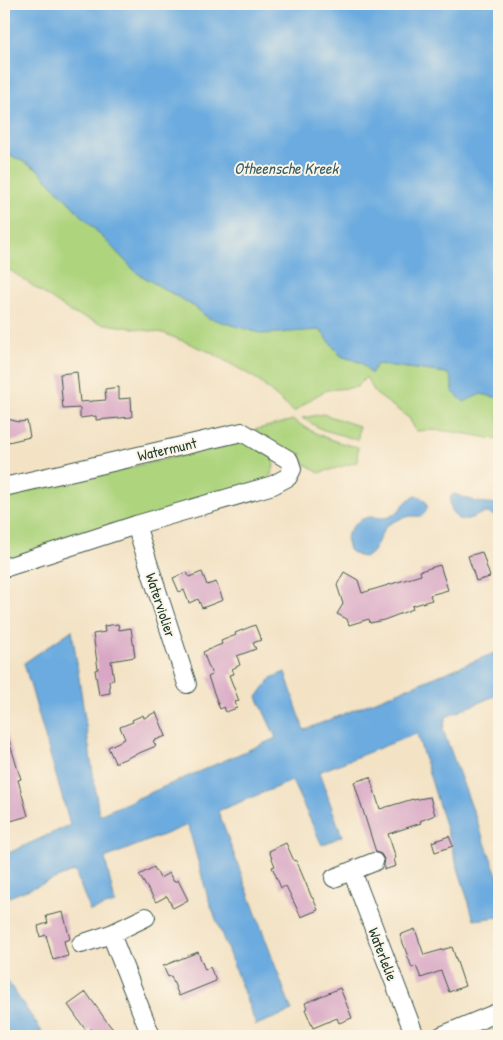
<svg xmlns="http://www.w3.org/2000/svg" width="503" height="1040" viewBox="0 0 503 1040" font-family="'Patrick Hand',sans-serif">
<style>
.green{fill:#aed47e;stroke:#668859}
.water{fill:#6cabdf;stroke:#46748a}
.building{fill:#d8a7c5}
.lines{fill:none;stroke-linecap:round;stroke-linejoin:round}
.minor-casing{stroke:#3f564a;stroke-width:20}
.minor{stroke:#fff;stroke-width:18}
.labels{text-anchor:middle;dominant-baseline:central;stroke-width:4;stroke-linejoin:round;paint-order:stroke}
.street-label{font-size:15px;fill:#1f3d34;stroke:#fcf5e5}
.water-label{font-size:16px;font-style:italic;fill:#365e67;stroke:#fcf5e5}
</style>
<rect width="100%" height="100%" fill="#fcf5e5"/>
<filter id="ink" filterUnits="userSpaceOnUse"><feTurbulence type="fractalNoise" baseFrequency=".02" numOctaves="2"/><feDisplacementMap in="SourceGraphic" scale="10" xChannelSelector="R" yChannelSelector="G"/><feConvolveMatrix kernelMatrix="1 2 1 2 8 2 1 2 1" color-interpolation-filters="sRGB"/></filter>
<filter id="wash" filterUnits="userSpaceOnUse"><feTurbulence type="fractalNoise" baseFrequency=".0096" numOctaves="4" result="noise"/><feDisplacementMap in="SourceGraphic" scale="20" xChannelSelector="R" yChannelSelector="G"/><feGaussianBlur stdDeviation="1.12" result="paint"/><feColorMatrix in="noise" values="0 0 0 0 0 0 0 0 0 0 0 0 0 0 0 0 0 1.4 0 .05"/><feComposite in="paint" operator="in"/></filter>
<g filter="url(#wash)">
<rect width="100%" height="100%" fill="#f3e2c4"/>
<g class="green">
<path d="M4,152L37,169L137,273L195,307L208,318L320,330L341,356L362,363L371,374L377,364L447,373L451,378L453,392L481,394L499,398V440C472,435 444,428 416,431L409,418L376,394L366,377L357,387L327,390L314,397L294,412L255,378L210,352L163,333L100,323L72,313L4,266Z"/>
<path d="M323,414L359,426L358,440L321,429L302,418Z"/>
<path d="M293,420C317,435 330,441 358,447L357,462L319,473L254,430Z"/>
<path d="M245,441L273,458L274,467L268,481L4,561V496Z"/>
<path d="M499,1018V1033L491,1036H454Z"/>
</g>
<g class="water">
<path d="M4,4H499V398L481,394L464,402L453,392L451,378L447,373L377,364L371,374L362,363L341,356L320,330L263,334L208,318L195,307L137,273L37,169L4,152Z"/>
<path d="M454,494L477,502L499,504V520L497,516C493,515 489,513 485,513C474,515 459,528 453,512C450,506 449,502 451,496Z"/>
<path d="M417,496C428,499 430,508 423,515C419,517 416,516 411,516C405,517 394,521 389,524C376,532 377,573 349,550L346,538C350,528 359,517 371,517C380,517 385,520 393,515C403,509 405,498 417,496Z"/>
<path d="M72,630L99,815L276,738L257,697L271,678L285,672L304,730L499,651V694L446,717L443,730L499,880V917L474,920L417,734H415L319,772L342,836L322,845L292,781L218,811L292,1011L256,1025L208,898L188,825L105,858L115,903L90,911L75,871L4,899V855L70,825L24,663Z"/>
<path d="M4,976L45,1036H4Z"/>
</g>
<g id="blocks">
<g class="building">
<path d="M77,372L80,402L106,400L105,389L119,387V399L131,398L132,417L96,420V416L80,418V408L63,409L60,374Z"/>
<path d="M4,418L19,422L27,421L30,437L4,443Z"/>
<path d="M482,552L490,577L476,581L468,556Z"/>
<path d="M440,565L448,590L430,595L432,600L412,606L413,609L384,620L370,623L369,619L349,625L347,619L337,614L343,604L337,585L344,572L358,580L362,593L421,575L420,571Z"/>
<path d="M187,572L189,577L202,572L207,585L216,582L223,600L202,608L198,599L189,603L184,590L179,592L173,578Z"/>
<path d="M118,624L119,630L131,628L135,657L111,661L114,680L109,681L110,693L99,695L95,670L98,669L93,634L105,632L104,626Z"/>
<path d="M255,625L261,640L253,643L256,649L237,656L240,665L232,669L234,674L229,675L239,701L235,702L237,708L226,712L224,707L220,709L208,677L212,675L203,652L222,644L221,641L236,635L235,633Z"/>
<path d="M156,712L166,736L153,741L156,746L115,763L108,747L125,739L120,727L133,722L132,720L143,715L144,718Z"/>
<path d="M4,734H7L17,767L21,779L18,780L28,816L4,823Z"/>
<path d="M370,777L380,809L413,799V800L430,797L435,815L420,821L421,823L388,834L396,858L394,859L396,866L384,870V859L381,854L376,852L354,782Z"/>
<path d="M449,836L453,846L435,852L432,842Z"/>
<path d="M286,843L294,861L296,860L312,898H313L318,910L301,917L286,886L281,888L272,867L275,866L269,851Z"/>
<path d="M154,867L160,878L169,873L174,882L178,880L188,900L173,908L167,896L156,902L139,875Z"/>
<path d="M63,912L70,939L64,941L68,956L53,960L46,935L40,937L38,926L48,923L46,916Z"/>
<path d="M415,929L424,955L452,947L465,986L449,992L441,971L421,978L416,966L412,968L400,935Z"/>
<path d="M198,952L205,970L210,967L216,981L179,996L171,976L168,977L163,966Z"/>
<path d="M340,988L352,1018L339,1023L337,1018L313,1028L305,1009L307,1008L305,1003Z"/>
<path d="M86,992L105,1019L118,1036H96L91,1029L87,1032L68,1005Z"/>
</g>
</g>
</g>
<g filter="url(#ink)">
<use href="#blocks" fill-opacity="0" stroke="#3f564a" stroke-width="1"/>
<g class="lines">
<defs>
<g id="minor">
<path d="M4,487L242,432L289,460L292,469L288,477L273,485L136,525L4,568"/>
<path d="M136,525L187,684"/>
<path d="M352,871L415,1036"/>
<path d="M334,878L374,862"/>
<path d="M111,934L151,1036"/>
<path d="M81,944L111,934L146,917"/>
<path d="M441,1036L499,1012"/>
</g>
</defs>
<use href="#minor" class="minor-casing"/>
<use href="#minor" class="minor"/>
</g>
</g>
<g class="labels">
<g class="street-label">
<text transform="translate(167 449) rotate(-13)">Watermunt</text>
<text transform="translate(161 605) rotate(72)">Waterviolier</text>
<text transform="translate(383 954) rotate(69)">Waterlelie</text>
</g>
<g class="water-label">
<text x="286" y="168">Otheensche Kreek</text>
</g>
</g>
<rect width="503" height="1040" fill="none" stroke="#fcf5e5" stroke-width="20"/>
</svg>
